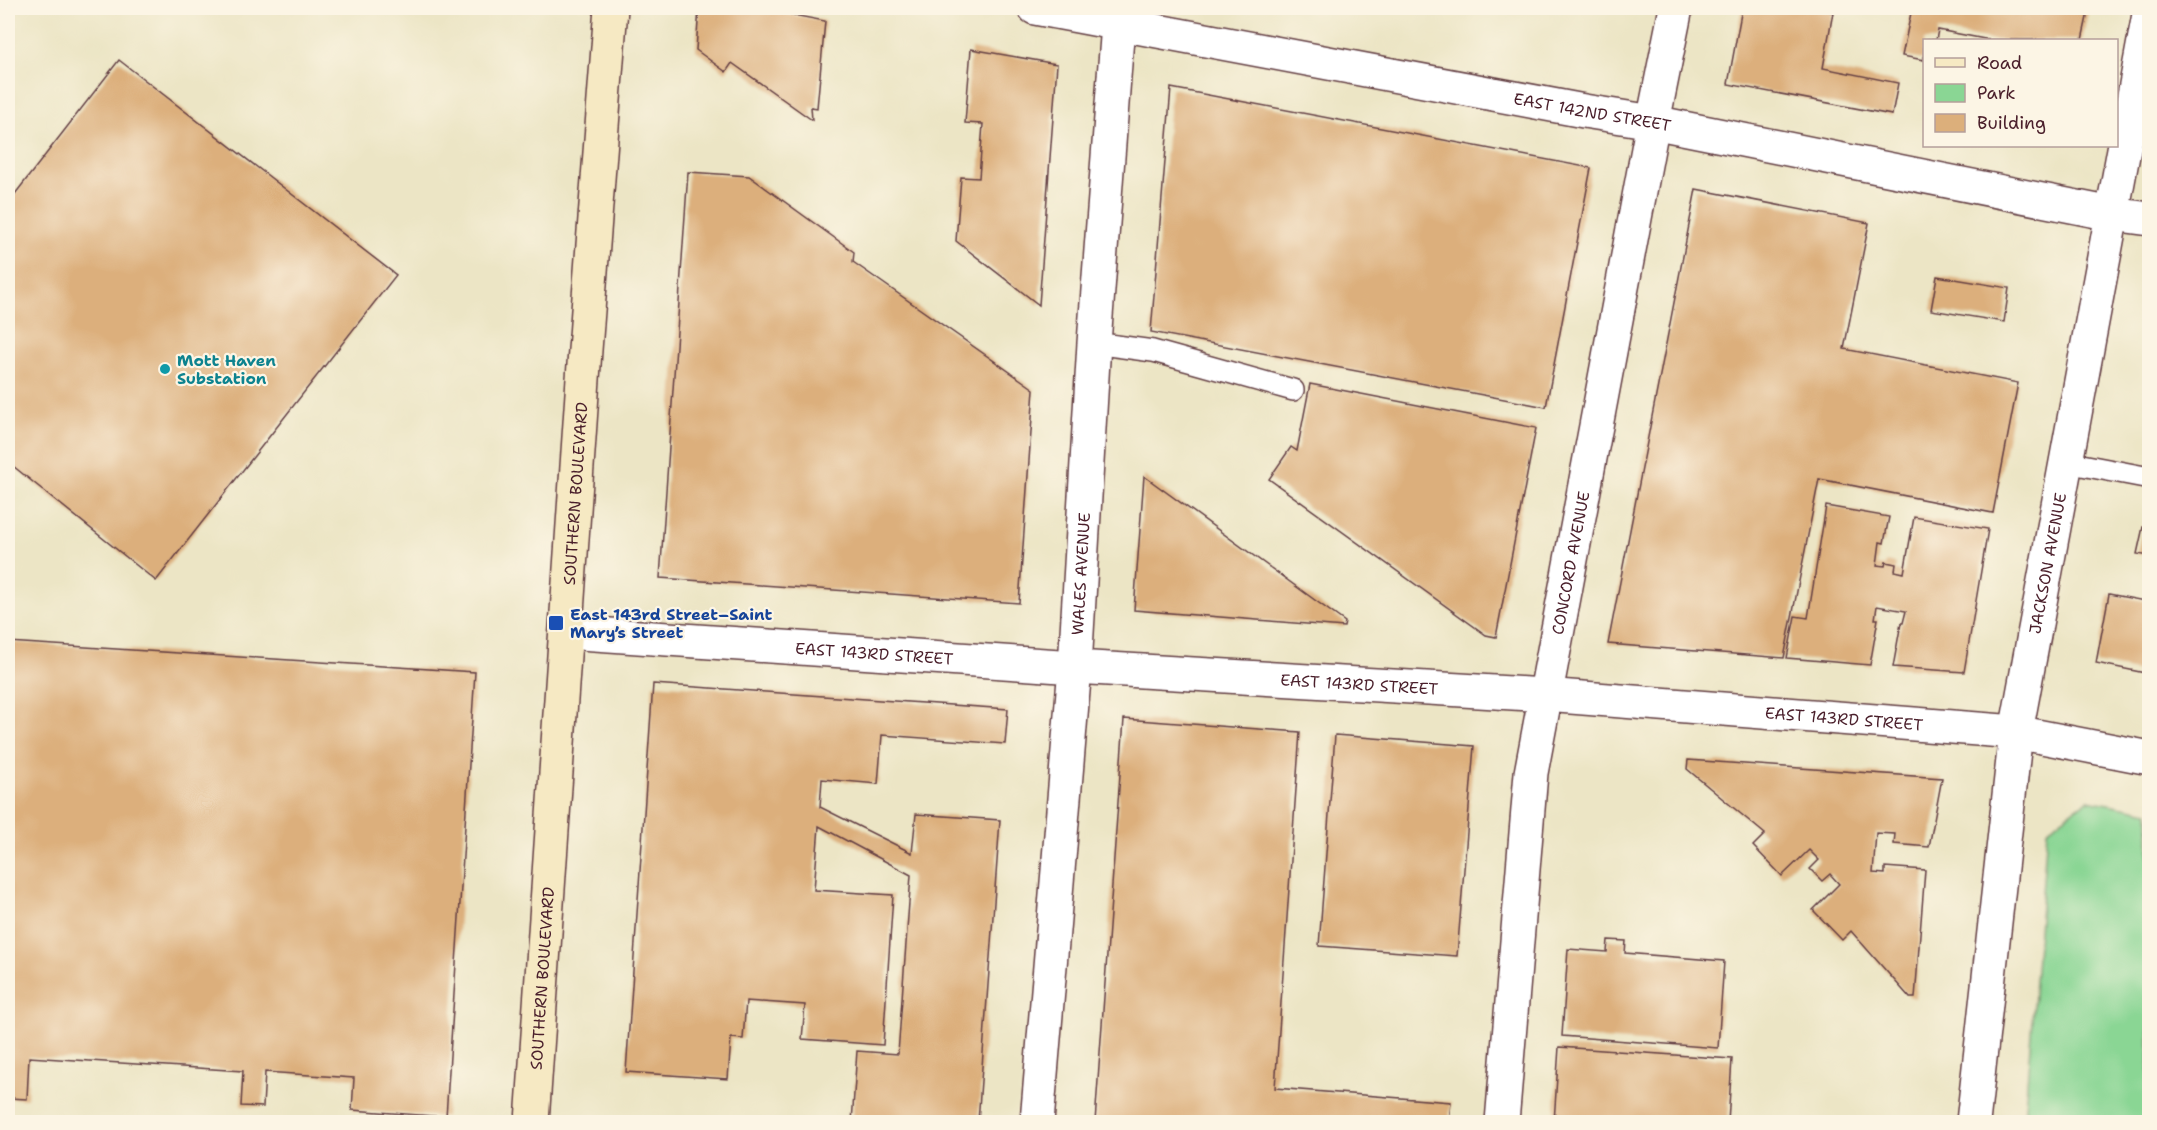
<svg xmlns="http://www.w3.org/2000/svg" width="2157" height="1130" viewBox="0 0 2157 1130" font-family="'Shantell Sans',sans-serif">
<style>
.green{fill:#8ad694;stroke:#6a7a60;stroke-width:1.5}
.building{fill:#dcaf7b}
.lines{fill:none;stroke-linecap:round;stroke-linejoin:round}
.service-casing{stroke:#623d42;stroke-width:24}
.minor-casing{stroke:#623d42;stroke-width:36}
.secondary-casing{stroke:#623d42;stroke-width:36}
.service{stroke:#fff;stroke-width:21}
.minor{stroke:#fff;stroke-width:33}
.secondary{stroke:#f6e9c3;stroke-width:33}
.culture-dot{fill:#0f9aa8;stroke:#fcf5e5;stroke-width:2}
.transit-dot{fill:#1a4fb4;stroke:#fcf5e5;stroke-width:2}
.labels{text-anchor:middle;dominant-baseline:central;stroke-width:4.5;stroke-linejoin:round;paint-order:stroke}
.street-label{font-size:16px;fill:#4a1f2b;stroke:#fcf5e5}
.culture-label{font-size:16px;font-weight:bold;fill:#0d838f;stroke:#fcf5e5;text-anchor:start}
.transit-label{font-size:16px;font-weight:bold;fill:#164399;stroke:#fcf5e5;text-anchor:start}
</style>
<rect width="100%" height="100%" fill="#fcf5e5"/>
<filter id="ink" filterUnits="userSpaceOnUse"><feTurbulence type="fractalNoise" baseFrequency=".0167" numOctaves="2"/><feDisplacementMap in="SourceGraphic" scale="12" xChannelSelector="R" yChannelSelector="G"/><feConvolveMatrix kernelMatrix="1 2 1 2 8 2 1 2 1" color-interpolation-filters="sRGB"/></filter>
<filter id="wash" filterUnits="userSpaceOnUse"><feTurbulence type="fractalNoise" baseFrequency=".008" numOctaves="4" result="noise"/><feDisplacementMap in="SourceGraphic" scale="24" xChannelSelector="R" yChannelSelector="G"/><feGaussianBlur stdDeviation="1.35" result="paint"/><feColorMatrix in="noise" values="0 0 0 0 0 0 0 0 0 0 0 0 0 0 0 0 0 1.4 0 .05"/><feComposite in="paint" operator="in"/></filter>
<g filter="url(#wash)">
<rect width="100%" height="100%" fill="#ece5c5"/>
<path class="green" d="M2088,800L2149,812V1122H2024L2047,830Z"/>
<g id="blocks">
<g class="building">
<path d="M699,8H757L825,21L817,108L811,107L812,120L732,63L726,72L696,50Z"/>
<path d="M1742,8H1809L1833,12L1823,68L1898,83L1892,115L1728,84Z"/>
<path d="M1912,8H2089L2082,40H1990L1938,30L1936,40H1924V60L1902,56Z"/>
<path d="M971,49L1057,64L1039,305L956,241L961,177L979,178L983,124L965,123Z"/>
<path d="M119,60L396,275L156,581L8,462V203Z"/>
<path d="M1171,88L1591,168L1546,407L1151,332Z"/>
<path d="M688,172L749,176L854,252L853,262L1034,389L1019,603L660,578Z"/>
<path d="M1696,189L1869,223L1844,349L2018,383L1993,513L1819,479L1784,658L1608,644Z"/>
<path d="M1937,276L2009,288L2004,322L1931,310Z"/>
<path d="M1310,384L1536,428L1496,637L1486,635L1269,479L1291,447L1297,451Z"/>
<path d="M1144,476L1345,622L1344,627L1134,610Z"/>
<path d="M1826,506L1889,517L1884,543L1880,542L1877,565L1885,566L1886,562L1896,564L1895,571L1904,573L1914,517L1988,529L1964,672L1893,667L1901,623H1903L1906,611L1877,606L1875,619H1878L1870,665L1787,658L1795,616L1808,618Z"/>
<path d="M2143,527L2150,529V556L2137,554Z"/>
<path d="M2109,594L2150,602V674L2096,663Z"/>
<path d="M8,642L475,672L446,1117L352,1110L354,1078L265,1072L263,1107L241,1106L243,1071L29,1057L27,1099L8,1098Z"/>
<path d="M653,684L1008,709L1005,744L882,735L878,784L822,779L820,807L912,853L916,814L1000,820L978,1122H852L857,1051L898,1054L911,875L819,826L814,890L893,895L883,1045L802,1039L805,1005L746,1001L743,1039L731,1038L728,1079L626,1072Z"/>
<path d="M1124,719L1300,732L1275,1088L1451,1102L1449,1122H1095Z"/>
<path d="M1335,735L1474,746L1457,956L1319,946Z"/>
<path d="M1688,760L1942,778L1929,847L1894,844L1895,834L1876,833L1873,873L1885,874V867L1925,870L1915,998H1910L1851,931L1842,940L1813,910L1839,884L1830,874L1822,881L1810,869L1819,860L1809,850L1782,876L1753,846L1765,834L1687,769Z"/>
<path d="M1608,940L1626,941L1625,953L1724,961L1718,1048L1562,1036L1568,949L1607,952Z"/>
<path d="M1559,1047L1732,1059L1728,1122H1554Z"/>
</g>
</g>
</g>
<g filter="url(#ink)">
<use href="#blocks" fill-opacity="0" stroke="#623d42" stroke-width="1.5"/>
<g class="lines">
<defs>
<g id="service">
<path d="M1094,343L1153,351L1293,390"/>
<path d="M2066,462L2150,478"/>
</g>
<g id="minor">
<path id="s1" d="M1035,8L1584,111L1653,122L2112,214L2150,219"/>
<path id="s2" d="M566,632L1075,667L1545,695L1965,728L2016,732L2150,758"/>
<path id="s3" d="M1037,1122L1075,667L1094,343L1118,24"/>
<path id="s4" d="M1502,1122L1531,773L1653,122L1676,8"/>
<path id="s5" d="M1973,1122L2016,732L2150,9"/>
</g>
<g id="secondary">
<path id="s6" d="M532,1122L585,350L611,8"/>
</g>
</defs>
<use href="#service" class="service-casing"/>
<use href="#minor" class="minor-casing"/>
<use href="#secondary" class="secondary-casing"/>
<use href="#service" class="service"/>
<use href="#minor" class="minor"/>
<use href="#secondary" class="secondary"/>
</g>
</g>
<circle class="culture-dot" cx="165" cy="369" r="6"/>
<rect class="transit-dot" x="548" y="615" width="16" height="16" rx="3"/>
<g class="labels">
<g class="street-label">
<text stroke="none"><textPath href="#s1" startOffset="567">EAST 142ND STREET</textPath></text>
<text stroke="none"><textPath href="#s6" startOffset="630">SOUTHERN BOULEVARD</textPath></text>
<text stroke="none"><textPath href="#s4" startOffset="564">CONCORD AVENUE</textPath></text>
<text stroke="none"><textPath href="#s5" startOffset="564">JACKSON AVENUE</textPath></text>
<text stroke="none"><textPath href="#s3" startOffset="550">WALES AVENUE</textPath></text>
<text stroke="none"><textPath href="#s2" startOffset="309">EAST 143RD STREET</textPath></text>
<text stroke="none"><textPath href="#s2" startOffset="795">EAST 143RD STREET</textPath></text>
<text stroke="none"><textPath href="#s2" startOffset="1281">EAST 143RD STREET</textPath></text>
<text stroke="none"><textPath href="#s6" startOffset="144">SOUTHERN BOULEVARD</textPath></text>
</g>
<g class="culture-label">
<text x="177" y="360">Mott Haven<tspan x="177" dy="18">Substation</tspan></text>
</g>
<g class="transit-label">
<text x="570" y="614">East 143rd Street–Saint<tspan x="570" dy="18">Mary’s Street</tspan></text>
</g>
</g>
<rect width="2157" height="1130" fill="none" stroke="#fcf5e5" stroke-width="30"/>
<rect x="1923" y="39" width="195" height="108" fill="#fcf5e5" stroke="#b59f9b" stroke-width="1.5"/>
<rect x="1935" y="58" width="30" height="9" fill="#f6e9c3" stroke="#b59f9b" stroke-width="1.5"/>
<text x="1977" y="69" font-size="18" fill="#4a1f2b">Road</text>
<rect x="1935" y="84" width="30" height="18" fill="#8ad694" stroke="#b59f9b" stroke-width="1.5"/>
<text x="1977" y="99" font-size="18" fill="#4a1f2b">Park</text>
<rect x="1935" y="114" width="30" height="18" fill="#dcaf7b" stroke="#b59f9b" stroke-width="1.5"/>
<text x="1977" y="129" font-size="18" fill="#4a1f2b">Building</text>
</svg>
